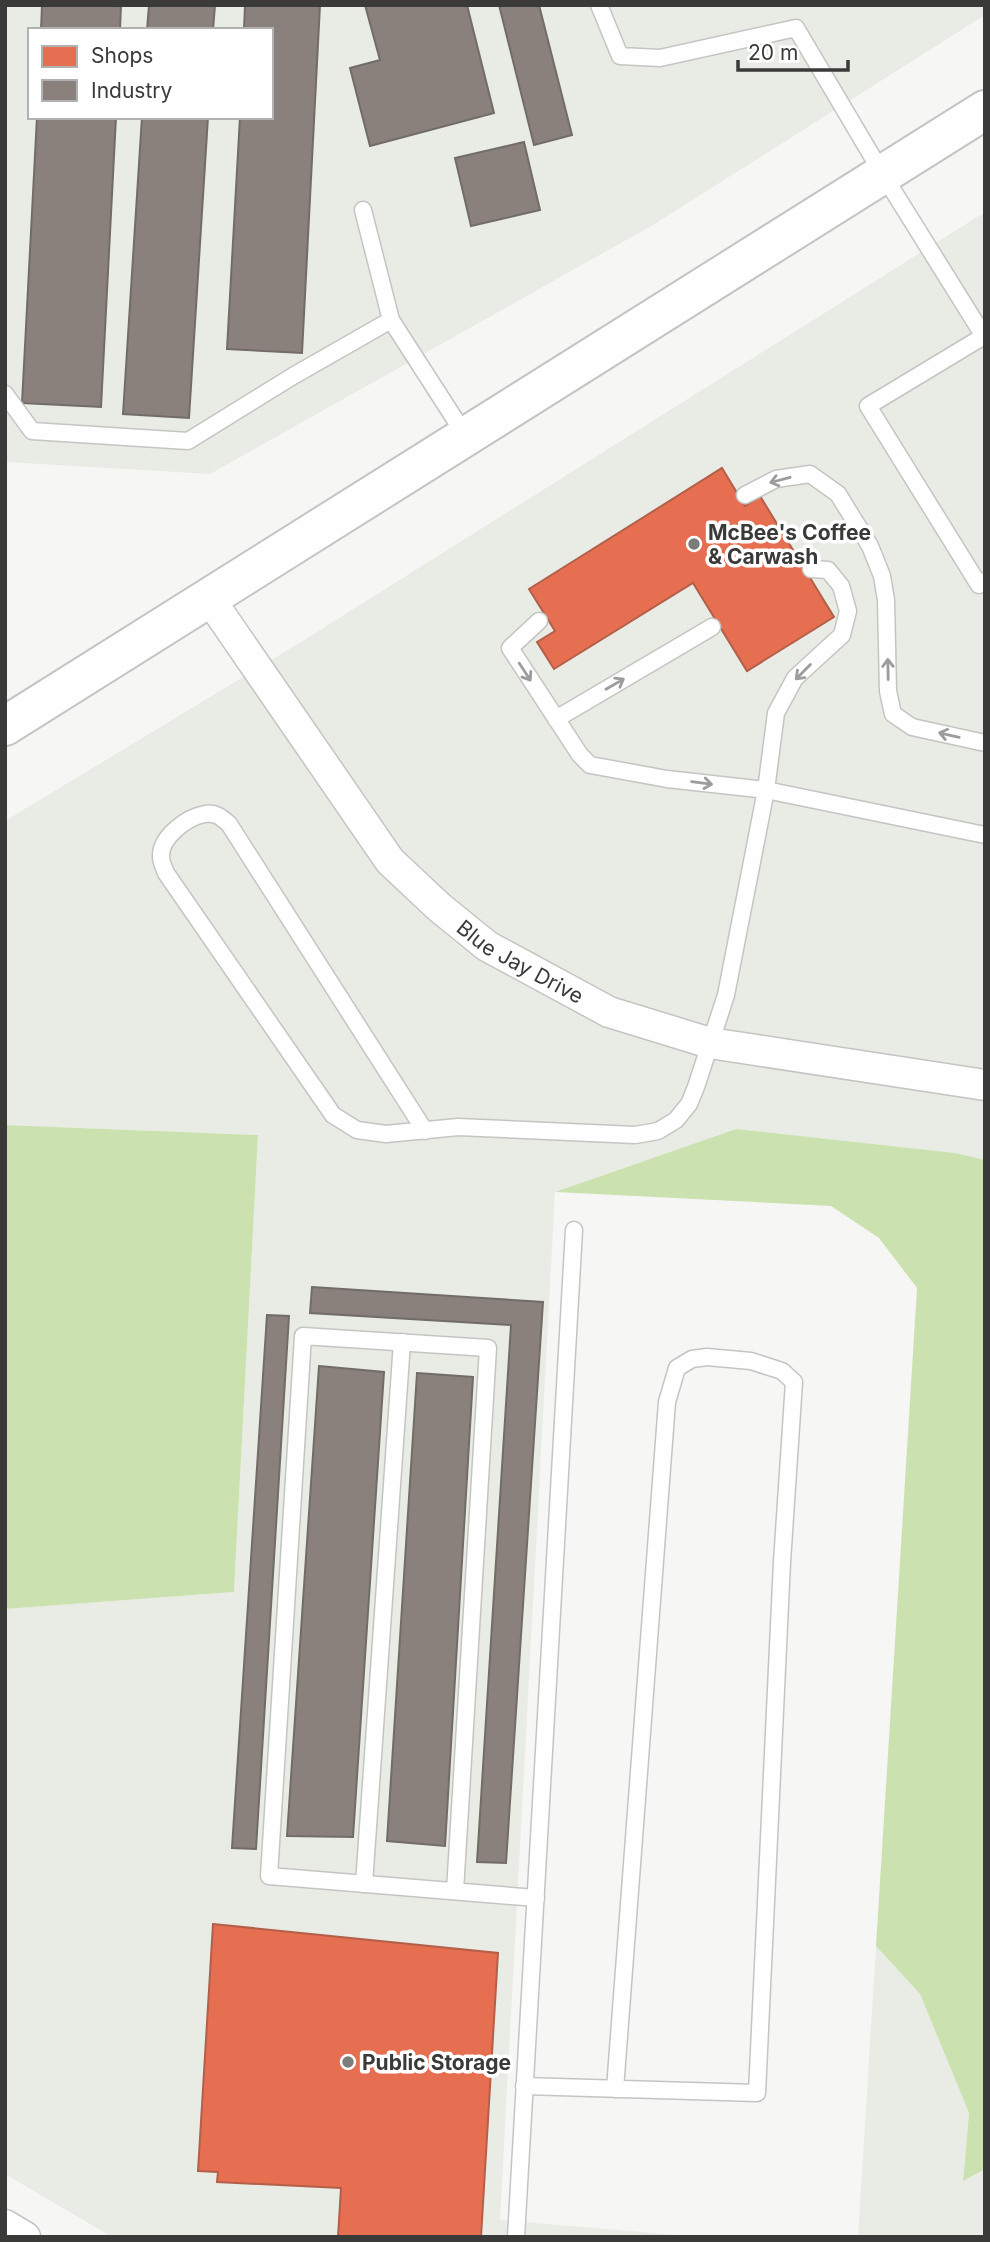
<svg xmlns="http://www.w3.org/2000/svg" width="990" height="2242" viewBox="0 0 990 2242" font-family="Inter,sans-serif">
<style>
.built{fill:#e8ece5;fill-rule:evenodd}
.forest{fill:#cbe2b0}
.shops{fill:#e76f51;stroke:#b35f4a;stroke-width:2}
.industry{fill:#8a817c;stroke:#726c68;stroke-width:2}
.lines{fill:none;stroke-linecap:round;stroke-linejoin:round}
.lane-casing{stroke:#c4c5c3;stroke-width:19}
.street-casing{stroke:#c4c5c3;stroke-width:33}
.primary-casing{stroke:#c4c5c3;stroke-width:42}
.lane{stroke:#fefefe;stroke-width:16}
.street{stroke:#fefefe;stroke-width:30}
.primary{stroke:#fefefe;stroke-width:38}
.oneway{stroke:#9c9c9c}
.poi-dot{fill:#7c7d7b;stroke:#fff;stroke-width:2.5}
.labels{text-anchor:middle;dominant-baseline:central;stroke-width:7;stroke-linejoin:round;paint-order:stroke}
.poi-label{font-size:21px;font-weight:bold;fill:#3a3b39;stroke:#fff;text-anchor:start}
.street-label{font-size:21px;fill:#3a3b39;stroke:#fff}
</style>
<rect width="100%" height="100%" fill="#f6f7f5"/>
<g class="built">
<path d="M5,5H985V15L653,225L210,474L5,462ZM30,30H271V117H30Z"/>
<path d="M985,212V1160L955,1153L736,1129L555,1192L500,2220L700,2237H112L5,2174V1609L234,1592L258,1135L5,1125V821L301,642Z"/>
<path d="M876,1946L920,1994L969,2113L963,2180L985,2169V2237H858Z"/>
</g>
<g class="forest">
<path d="M5,1125L258,1135L234,1592L5,1609Z"/>
<path d="M736,1129L955,1153L985,1160V2169L963,2181L969,2113L920,1994L876,1946L917,1288L879,1238L831,1206L555,1192Z"/>
</g>
<g class="shops">
<path d="M722,468L745,506L760,496L834,617L747,671L693,583L554,669L537,642L555,631L529,589Z"/>
<path d="M213,1924L498,1953L481,2237H338L341,2188L217,2182L218,2172L198,2171Z"/>
</g>
<g class="industry">
<path d="M42,5H121L120,30H41Z"/>
<path d="M149,5H215L213,30H147Z"/>
<path d="M245,5H320L302,353L227,349L240,117H271V30H244Z"/>
<path d="M365,5H467L494,113L370,146L350,68L380,60Z"/>
<path d="M499,5H539L572,135L534,145Z"/>
<path d="M37,117H116L101,407L22,403Z"/>
<path d="M142,117H208L189,418L123,414Z"/>
<path d="M524,142L540,210L471,226L455,158Z"/>
<path d="M312,1287L543,1302L506,1863L477,1862L511,1325L310,1313Z"/>
<path d="M267,1315L289,1316L256,1849L232,1848Z"/>
<path d="M319,1366L384,1372L353,1837L287,1836Z"/>
<path d="M417,1373L473,1377L445,1846L387,1841Z"/>
</g>
<g class="lines">
<defs>
<g id="lane">
<path d="M599,5L620,56L660,58L796,28L882,173L985,338"/>
<path d="M363,210L391,320L465,435"/>
<path d="M984,336L868,406L979,585L985,581"/>
<path d="M5,394L32,431L188,441L293,376L391,320"/>
<path d="M745,495L776,479L810,474L838,494L870,546L882,576L886,600L888,691L893,714L912,727L985,743"/>
<path d="M539,621L510,648L580,755L590,765L667,779L766,790L985,835"/>
<path d="M556,719L712,627"/>
<path d="M425,1131L229,824C222,818 216,812 205,814C187,817 160,837 161,857C161,862 164,868 166,873L333,1115L357,1130L386,1134L458,1127L635,1135L658,1131L676,1120L689,1104L696,1087L726,995L766,790L776,713L795,678L842,635L848,611L841,586L828,570L811,569"/>
<path d="M364,1884L402,1342"/>
<path d="M455,1891L488,1348L303,1336L269,1876L536,1898"/>
<path d="M524,2086L757,2093L782,1562L794,1382L782,1371L751,1361L707,1357L692,1359L677,1368L667,1402L615,2089"/>
<path d="M516,2237L574,1230"/>
</g>
<g id="street">
<path id="s1" d="M209,598L390,861L439,907L487,946L609,1012L710,1043L985,1085"/>
<path d="M5,2225L25,2237"/>
</g>
<path id="primary" d="M5,726L985,110"/>
</defs>
<use href="#lane" class="lane-casing"/>
<use href="#street" class="street-casing"/>
<use href="#primary" class="primary-casing"/>
<use href="#lane" class="lane"/>
<use href="#street" class="street"/>
<use href="#primary" class="primary"/>
</g>
<defs><path id="oneway-shaft" d="M-6 0H5M1.5-3L5.5 0L1.5 3" fill="none" stroke-width="1.6" stroke-linecap="round" stroke-linejoin="round" transform="scale(1.75)"/></defs>
<g class="oneway">
<use href="#oneway-shaft" transform="translate(780 480) rotate(165)"/>
<use href="#oneway-shaft" transform="translate(888 669) rotate(-91)"/>
<use href="#oneway-shaft" transform="translate(525 672) rotate(57)"/>
<use href="#oneway-shaft" transform="translate(803 672) rotate(135)"/>
<use href="#oneway-shaft" transform="translate(615 684) rotate(-30)"/>
<use href="#oneway-shaft" transform="translate(949 735) rotate(-167)"/>
<use href="#oneway-shaft" transform="translate(702 783) rotate(7)"/>
</g>
<g class="poi-dot">
<circle cx="694" cy="544" r="7"/>
<circle cx="348" cy="2062" r="7"/>
</g>
<g class="labels">
<g class="poi-label">
<text x="708" y="532">McBee's Coffee<tspan x="708" dy="24">&amp; Carwash</tspan></text>
<text x="362" y="2062">Public Storage</text>
</g>
<g class="street-label">
<text stroke="none"><textPath href="#s1" startOffset="485">Blue Jay Drive</textPath></text>
</g>
</g>
<rect width="990" height="2242" fill="none" stroke="#3a3b39" stroke-width="14"/>
<rect x="28" y="28" width="245" height="91" fill="#ffffff" stroke="#b0b1b0" stroke-width="2"/>
<rect x="42" y="46" width="35" height="21" fill="#e76f51" stroke="#b0b1b0" stroke-width="2"/>
<text x="91" y="63" font-size="21" fill="#3a3b39">Shops</text>
<rect x="42" y="80" width="35" height="21" fill="#8a817c" stroke="#b0b1b0" stroke-width="2"/>
<text x="91" y="98" font-size="21" fill="#3a3b39">Industry</text>
<path d="M738 60v10h110v-10" fill="none" stroke="#3a3b39" stroke-width="3.5"/>
<text x="748" y="60" font-size="21" fill="#3a3b39" stroke="#ffffff" stroke-width="5" paint-order="stroke">20 m</text>
</svg>
